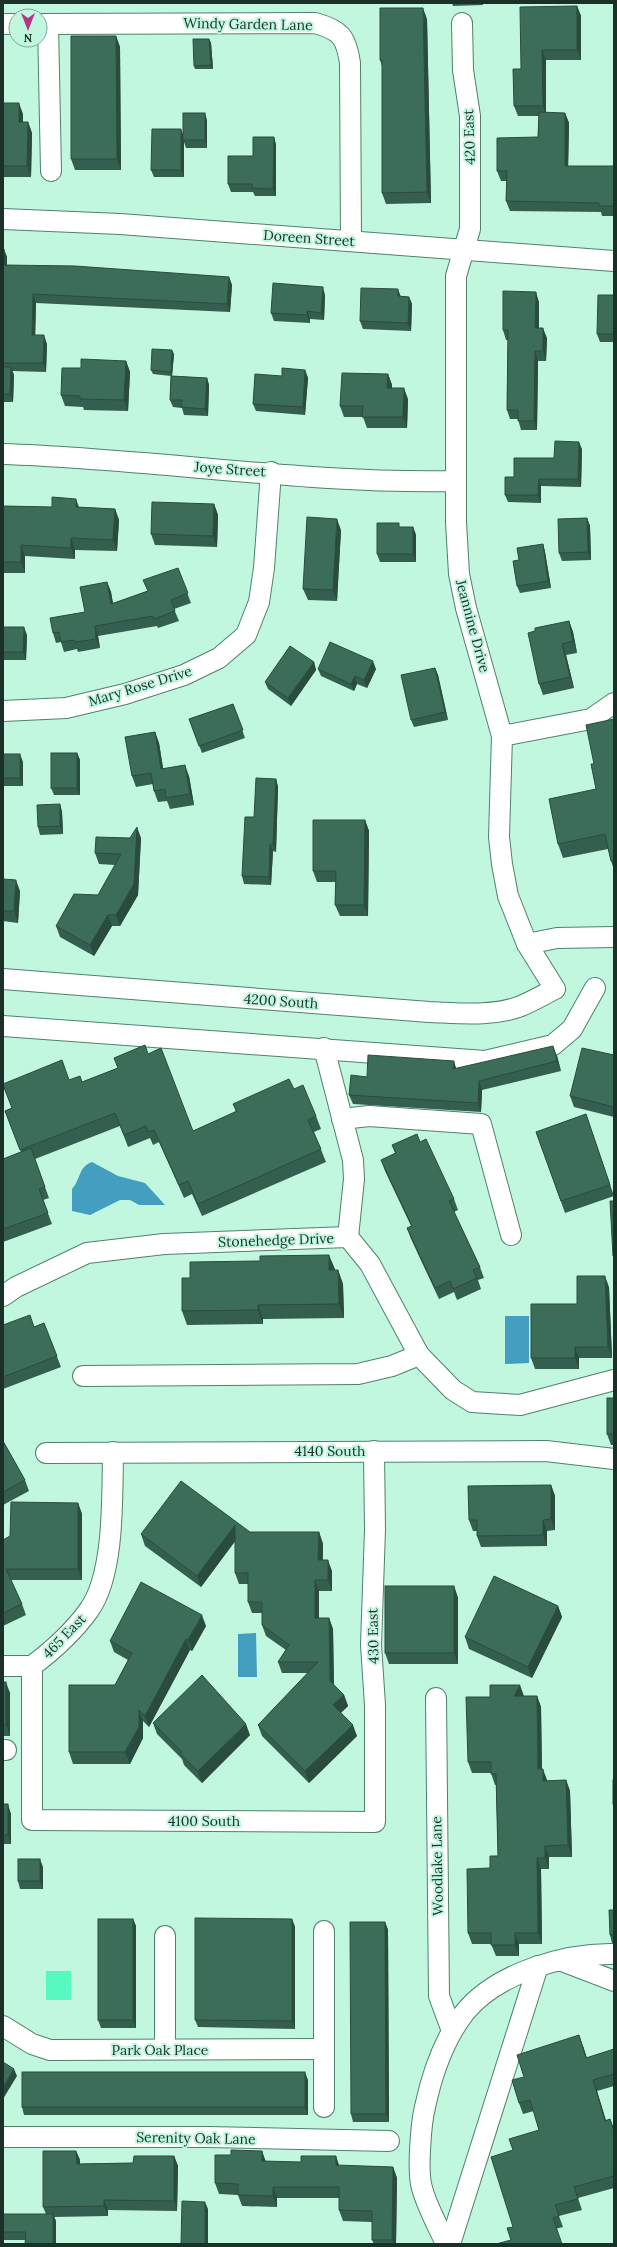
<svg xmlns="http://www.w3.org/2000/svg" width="617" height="2247" viewBox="0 0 617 2247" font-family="Lora,serif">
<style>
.green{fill:#57f9c1}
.water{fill:#439ec0}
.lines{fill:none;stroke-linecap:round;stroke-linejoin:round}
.minor-casing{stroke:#4f816c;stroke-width:22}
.minor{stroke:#fff;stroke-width:20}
.wall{fill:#345e4d}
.shaded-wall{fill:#2a4c3e}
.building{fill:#3c6d59;stroke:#2a4c3e}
.labels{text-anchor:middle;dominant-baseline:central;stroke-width:4;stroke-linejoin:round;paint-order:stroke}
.street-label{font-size:14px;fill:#1b3028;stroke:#c1f7df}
</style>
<rect width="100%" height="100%" fill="#c1f7df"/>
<rect class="green" x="46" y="1971" width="25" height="29"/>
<g class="water">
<path d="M92,1162L118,1176L145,1183L165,1205H139L130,1200H120L90,1215L72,1211V1189C81,1179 78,1167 92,1162Z"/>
<path d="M505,1316H529V1363L505,1364Z"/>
<path d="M256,1633L257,1677H238V1634Z"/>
</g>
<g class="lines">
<defs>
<g id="minor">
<path d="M3,24H16"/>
<path d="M40,24L315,23C340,30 346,36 350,63L351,241"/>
<path d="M48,24L51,171"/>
<path d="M3,219L120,224L614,261"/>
<path d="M3,454C154,459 305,484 456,481"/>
<path d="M3,711L66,708L125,694L184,675L219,658L246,635L259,602L264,568L271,472"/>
<path d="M502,736L591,719L614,703"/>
<path d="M527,944L557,938L614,937"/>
<path d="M3,979L429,1012C458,1013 493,1017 521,1006C533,1001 543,995 555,989L527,944L508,896L502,864L499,837L502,736L466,608L459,574L456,522V276L470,229V116L463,70L462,23"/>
<path d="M3,1026L485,1061L553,1045L572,1029L595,988"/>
<path d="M324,1048L353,1160L354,1179L348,1237"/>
<path d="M342,1119L369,1116L481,1124L511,1235"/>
<path d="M348,1237L370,1264L419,1355L453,1390L472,1402L520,1405L614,1380"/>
<path d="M3,1296L16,1287L87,1253L164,1244L348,1237"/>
<path d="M83,1376L358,1374L392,1366L419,1355"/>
<path d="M113,1452C112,1496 115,1574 89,1610C74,1631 52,1651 32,1666V1820L375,1822V1705L371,1645L375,1530L374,1451"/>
<path d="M46,1453L546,1451L614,1459"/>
<path d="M3,1666H32"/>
<path d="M436,1698L439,1996L452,2031"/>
<path d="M3,1750H6"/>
<path d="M165,1936V2049"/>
<path d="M562,1961L614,1981"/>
<path d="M3,2026L32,2044L50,2050L324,2049"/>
<path d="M324,2107V1931"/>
<path d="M3,2137H207L389,2141"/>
<path d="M446,2244C438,2226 427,2207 422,2188C417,2172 421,2123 425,2107C432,2074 444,2039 465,2012C497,1973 565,1953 614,1954"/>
<path d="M450,2244L538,1966"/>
</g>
</defs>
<use href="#minor" class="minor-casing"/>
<use href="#minor" class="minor"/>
</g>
<g class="wall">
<path d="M452,3H483V5L453,6Z"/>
<path d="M577,6L581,16V60H546V113H565L569,123L568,166H614V216H602L601,212L510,211L506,201L507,181H501L497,171L538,137L539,116H518L514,106L521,69Z"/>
<path d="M427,19L431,203L386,204L382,193V66L380,60Z"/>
<path d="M116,36L120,47L121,170H75L71,159Z"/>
<path d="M209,39L211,43L213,69H195L194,66Z"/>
<path d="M3,103L23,114V122H28L32,133L31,177H3Z"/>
<path d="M207,120V148H186L184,142V177H154L151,170L183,135Z"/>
<path d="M274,137L276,145V196H255L253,192H231L228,184L253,156Z"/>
<path d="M3,249L7,257V265L229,277L232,285L230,312L36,303L35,335L47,344L46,372L12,371L14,375L13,402H3Z"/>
<path d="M325,295L324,320L310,319V323L274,321L271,313Z"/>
<path d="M614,295V342H600L597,334Z"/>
<path d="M401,296L409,297L412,304L411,331L363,329L360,321Z"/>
<path d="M539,302V328L547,338L546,361H538L537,430H521L518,419H510L507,410L508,340H506L503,330Z"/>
<path d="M174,354L172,376L207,378L209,385L208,416L184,415L182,408L173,407L170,400L171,376L153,374L151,370Z"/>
<path d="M126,361L130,372L128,411L84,410L83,407L65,406L61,395L81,368Z"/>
<path d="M305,370L308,378L305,415L256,411L253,404L282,376Z"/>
<path d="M388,374L392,385V388L408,399L407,428H367L363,417H344L340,406Z"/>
<path d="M582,449L581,487L541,486V503L508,502L505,495L514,477L554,458Z"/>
<path d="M214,504L218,515L217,547L155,545L151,534Z"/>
<path d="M3,506L52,507H80L115,509L119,520L117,551L75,550V559L25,556V573H3Z"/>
<path d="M587,518L590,526L591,560L562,561L559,553Z"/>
<path d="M413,527L416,535V562H380L377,554Z"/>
<path d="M341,530L337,601L308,600L303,589Z"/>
<path d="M543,544L545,552L551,588L520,593L517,586L519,560Z"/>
<path d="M178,568L191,603L174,609L179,621L158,628L157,626L98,636L100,648L78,652L77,649L64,652L61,642L56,643L53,633L85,612L107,582L111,592L113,604L147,591Z"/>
<path d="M569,621L573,632L577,653L566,655L574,688L543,695L539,684L535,631Z"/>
<path d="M3,627L27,635L26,660H3Z"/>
<path d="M314,662L316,670L291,706L268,689L265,682Z"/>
<path d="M435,668L438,675L448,720L414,727L411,720Z"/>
<path d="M318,669H376L367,688L357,684L354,691L321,676Z"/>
<path d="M233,704L245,738L202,753L189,719Z"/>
<path d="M614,719V870L611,861L608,849L563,858L558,844L596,789L594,764Z"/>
<path d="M155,732L159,743L163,768L189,776L194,805L170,809L167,801L158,802L154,791L153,784L136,787L132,776Z"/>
<path d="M77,753L80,760V795H54L51,788Z"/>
<path d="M3,754L23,762V786H3Z"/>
<path d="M276,779L278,787L276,852L273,851L271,885L244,884L242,876L254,817Z"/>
<path d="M60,804L62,812L63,834L40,835L38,827Z"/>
<path d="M365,820L369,831L368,916H340L335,905L336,882H317L313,871Z"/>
<path d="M130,838H141L138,895L120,926H112L94,956L60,937L56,926L98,895L115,865L99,864L95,853Z"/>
<path d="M3,879L20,891L18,923L3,921Z"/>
<path d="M148,1054L193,1131L236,1112L233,1104L294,1089L316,1116L321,1129L314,1132L326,1162L202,1216L192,1194L184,1198L159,1142L153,1145L150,1138L128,1147L120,1126L35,1159L49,1198L43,1200L52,1224L3,1242V1159L21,1152L5,1111L12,1108L69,1080L82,1082L118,1068Z"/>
<path d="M614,1055V1117L574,1107L570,1096Z"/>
<path d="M557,1056L561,1071L482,1090L481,1112L353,1104L349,1095L367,1077L457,1069Z"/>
<path d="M586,1114L614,1196L565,1213L536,1132Z"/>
<path d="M420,1142L454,1199L458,1210L454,1212L480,1267L484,1278L478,1280L481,1289L457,1300L454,1292L439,1299L411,1239L407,1228L411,1226L385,1171L381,1160L395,1153L392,1145Z"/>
<path d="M335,1269V1270H338L343,1284L344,1318L263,1319V1324L187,1325L182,1311L190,1278Z"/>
<path d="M609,1287L612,1358H579V1369H535L531,1358L577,1304Z"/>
<path d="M44,1323L61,1367L3,1389V1325L34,1327Z"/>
<path d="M614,1398V1445H611L607,1434Z"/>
<path d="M3,1441L25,1480L29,1491L3,1505Z"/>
<path d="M551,1485L555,1496V1530L547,1531V1546L481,1547L477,1536V1531H473L469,1520Z"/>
<path d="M78,1503L82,1514V1580H11L22,1604L26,1615L3,1626V1540Z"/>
<path d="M250,1532H319L323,1544V1560L332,1571V1591H319V1618H329L333,1629L334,1685L344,1695L348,1706L341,1713L357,1736L309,1783L262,1736L258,1725L308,1673H282L278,1662L286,1650L266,1636L262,1625V1613H252L248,1602V1584H239L235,1573V1541L201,1587L145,1546L141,1534Z"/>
<path d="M454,1586L458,1598V1664H389L385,1653Z"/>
<path d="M558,1606L562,1617L532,1678L469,1649L465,1637Z"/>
<path d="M206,1626L192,1651L190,1650L149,1727L143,1721V1738L130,1764H73L69,1752L115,1685L128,1660L114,1652L110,1641Z"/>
<path d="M3,1682L10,1693V1736H3Z"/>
<path d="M524,1696H537L541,1707L542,1769L547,1781L566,1780L570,1791L572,1857H549V1869H541L542,1944H519V1956H496L491,1944H472L468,1933L490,1868L498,1856L496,1785H495L491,1773H472L468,1762Z"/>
<path d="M153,1723L250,1735L202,1783L184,1765L182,1759L157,1734Z"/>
<path d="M3,1804L11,1814V1844H3Z"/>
<path d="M43,1867V1889H20L18,1881Z"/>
<path d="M614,1910V1943H612L610,1935Z"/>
<path d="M133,1919L136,1926V2028H101L98,2020Z"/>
<path d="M292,1919L295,1927V2029L198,2027L195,2020Z"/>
<path d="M385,1922L388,1930L389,2122H353L351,2114Z"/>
<path d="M583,2046L587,2058L614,2049V2086L597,2091L606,2120L610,2119L614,2129V2188L578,2198L582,2210L559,2216L563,2227L511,2240L513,2227V2150L539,2130L534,2111L523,2114L519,2103L524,2077Z"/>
<path d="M308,2080V2115H24L22,2107Z"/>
<path d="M76,2151L80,2160V2164L133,2163L174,2156L178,2166L177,2211L108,2210V2216L54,2217L56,2221V2244L25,2240H3V2214H46L43,2207Z"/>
<path d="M262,2151L265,2161L339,2166L393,2167L397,2178L396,2244H374L372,2240V2222L343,2221L339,2210V2198H277V2207L242,2206L238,2195L219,2194L215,2183L231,2155Z"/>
</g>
<g class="shaded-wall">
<path d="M577,6L581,16V60L577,50Z"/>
<path d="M423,8L427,19L431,203L427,192Z"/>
<path d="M116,36L120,47L121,170L117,159Z"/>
<path d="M209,39L211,43L213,69L211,65Z"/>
<path d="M542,50L546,60V116L543,106Z"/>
<path d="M19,103L23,114V133L19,122Z"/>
<path d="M205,113L207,120V148L205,140Z"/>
<path d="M565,113L569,123L568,175L565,166Z"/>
<path d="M28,122L32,133L31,177L27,166Z"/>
<path d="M181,129L184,137L183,140L184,142V177L181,170Z"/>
<path d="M274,137L276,145V196L273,189Z"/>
<path d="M4,249L7,257V274L4,265Z"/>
<path d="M229,277L232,285L230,312L227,304Z"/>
<path d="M323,287L325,295L324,320L321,313Z"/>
<path d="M398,289L401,297L398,296Z"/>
<path d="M536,292L539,302V338L535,328Z"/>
<path d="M33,294L36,303L35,343L32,335Z"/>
<path d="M409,297L412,304L411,331L408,323Z"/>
<path d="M307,311L310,319V323L307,315Z"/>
<path d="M543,328L547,338L546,361L543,351Z"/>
<path d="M44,335L47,344L46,372L43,363Z"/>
<path d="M172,350L174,354L172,376L171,372Z"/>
<path d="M535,351L538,361L537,430L534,421Z"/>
<path d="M126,361L130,372L128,411L124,400Z"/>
<path d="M11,367L14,375L13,402L10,394Z"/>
<path d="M305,370L308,378L305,415L303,407Z"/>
<path d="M388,374L392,385L391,399L387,388Z"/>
<path d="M207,378L209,385L208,416L205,409Z"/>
<path d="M404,388L408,399L407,428L403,417Z"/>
<path d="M579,442L582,449L581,487L578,479Z"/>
<path d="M539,479L541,486V503L538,495Z"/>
<path d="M76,499L80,510L76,507Z"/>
<path d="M214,504L218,515L217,547L213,536Z"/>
<path d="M115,509L119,520L117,551L113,540Z"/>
<path d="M587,518L590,526L591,560L588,552Z"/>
<path d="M337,519L341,530L337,601L333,590Z"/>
<path d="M413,527L416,535V562L413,554Z"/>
<path d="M71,538L75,550V559L71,548Z"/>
<path d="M543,544L545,552L551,588L548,581Z"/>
<path d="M21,545L25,556V573L21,562Z"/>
<path d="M107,582L111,592L115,614L111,604Z"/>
<path d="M569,621L573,632L577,653L573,641Z"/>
<path d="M95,626L98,636L100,648L96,639Z"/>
<path d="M24,627L27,635L26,660L23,652Z"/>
<path d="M562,644L566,655L574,688L570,677Z"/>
<path d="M373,661L376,669L367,688L364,680Z"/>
<path d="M314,662L316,670L291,706L288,698Z"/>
<path d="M435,668L438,675L448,720L445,712Z"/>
<path d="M355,676L357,684L354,691L351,684Z"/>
<path d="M155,732L159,743L165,780L161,769Z"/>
<path d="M77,753L80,760V795L77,788Z"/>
<path d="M20,754L23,762V786L20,778Z"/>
<path d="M185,765L189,776L194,805L190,794Z"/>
<path d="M276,779L278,787L276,852L273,844Z"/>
<path d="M60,804L62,812L63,834L60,826Z"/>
<path d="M365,820L369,831L368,916L364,905Z"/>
<path d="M137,827L141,838L138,895L120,926L116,915Z"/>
<path d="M270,844L273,851L271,885L269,877Z"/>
<path d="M16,880L20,891L18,923L14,911Z"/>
<path d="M108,915L112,926L94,956L90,945Z"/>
<path d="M553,1046L557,1056L561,1071L557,1061Z"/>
<path d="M454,1061L457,1071L453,1069Z"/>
<path d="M479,1081L482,1090L481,1112L478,1103Z"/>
<path d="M329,1255L335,1269V1284L329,1270Z"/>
<path d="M338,1270L343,1284L344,1318L339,1304Z"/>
<path d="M605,1276L609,1287L612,1358L608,1347Z"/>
<path d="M258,1305L263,1319V1324L258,1310Z"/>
<path d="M575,1347L579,1358V1369L575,1358Z"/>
<path d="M551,1485L555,1496V1530L551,1519Z"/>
<path d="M78,1503L82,1514V1580L78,1569Z"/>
<path d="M543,1520L547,1531V1546L543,1535Z"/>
<path d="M235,1525L239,1536L201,1587L197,1576Z"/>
<path d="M319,1532L323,1544L322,1571L318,1560Z"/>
<path d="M328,1560L332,1571V1591L328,1580Z"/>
<path d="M315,1580L319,1591V1629L315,1618Z"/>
<path d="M454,1586L458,1598V1664L454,1653Z"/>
<path d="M558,1606L562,1617L532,1678L528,1667Z"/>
<path d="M202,1615L206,1626L192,1651L188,1640Z"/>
<path d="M329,1618L333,1629L334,1692L330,1681Z"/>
<path d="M186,1639L190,1650L149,1727L145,1716Z"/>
<path d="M6,1682L10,1693V1736L6,1725Z"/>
<path d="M520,1685L524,1696H514Z"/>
<path d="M344,1695L348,1706L337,1716L333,1705Z"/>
<path d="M537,1696L541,1707L542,1780L538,1769Z"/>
<path d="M139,1710L143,1721V1738L130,1764L125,1752Z"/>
<path d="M246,1724L250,1735L202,1783L198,1771Z"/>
<path d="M353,1725L357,1736L309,1783L305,1771Z"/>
<path d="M543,1769L547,1780V1792L543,1781Z"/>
<path d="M566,1780L570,1791L572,1857L568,1845Z"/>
<path d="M8,1804L11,1814V1844L8,1835Z"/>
<path d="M545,1846L549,1857V1869L545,1858Z"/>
<path d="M537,1858L541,1869L542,1944L538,1933Z"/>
<path d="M40,1859L43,1867V1889L40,1881Z"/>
<path d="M133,1919L136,1926V2028L133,2020Z"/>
<path d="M292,1919L295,1927V2029L292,2021Z"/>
<path d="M385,1922L388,1930L389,2122L386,2114Z"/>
<path d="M515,1933L519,1944V1956L515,1945Z"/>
<path d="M579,2035L583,2046L590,2069L586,2058Z"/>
<path d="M14,2069L17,2076L3,2099V2087Z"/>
<path d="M305,2072L308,2080V2115L305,2107Z"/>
<path d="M593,2080L597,2091L609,2132L605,2121Z"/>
<path d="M76,2151L80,2160V2173L77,2164Z"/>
<path d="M262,2151L266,2162L262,2161Z"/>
<path d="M174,2156L178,2166L177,2211L174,2201Z"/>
<path d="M336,2156L340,2168L336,2165Z"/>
<path d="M393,2167L397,2178L396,2244H394L392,2240Z"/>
<path d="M273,2187L277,2198V2207L273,2196Z"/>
<path d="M104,2200L108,2210V2216L104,2206Z"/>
<path d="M205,2202L208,2209V2244H205Z"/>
<path d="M53,2214L56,2221V2244H53Z"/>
</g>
<g class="building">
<path d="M577,6V50H542L543,106H514L513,69H521L520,7Z"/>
<path d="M380,8H423L427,192L382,193V60H380Z"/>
<path d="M71,36H116L117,159H71Z"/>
<path d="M193,39H209L211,65L194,66Z"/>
<path d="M3,103H19V122H28L27,166H3Z"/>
<path d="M539,112L565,113V166H614V206H599V203L506,201L507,171H497V138L538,137Z"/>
<rect x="183" y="113" width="22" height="27"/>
<path d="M152,129H181V170H151Z"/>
<path d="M253,137H274L273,189L252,188V184H228V156H253Z"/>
<path d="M3,249H4V265L75,266L229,277L227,304L33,294L32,335H44L43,363H3Z"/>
<path d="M273,283L323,287L321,313L307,311V315L271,313Z"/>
<path d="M361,288L398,289V296L409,297L408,323L360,321Z"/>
<path d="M503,291L536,292L535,328H543V351H535L534,421H518V410H507L508,330H503Z"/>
<path d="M598,295H614V334H597Z"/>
<path d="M152,349L172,350L171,372L151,370Z"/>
<path d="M81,359L126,361L124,400L80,399V396L61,395L62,368H81Z"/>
<path d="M3,367H11L10,394H3Z"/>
<path d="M282,368L305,370L303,407L253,404L255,374L282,376Z"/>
<path d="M342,373L388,374L387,388H404L403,417H362L363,406H340Z"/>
<path d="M171,376L207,378L205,409L181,407L182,400H170Z"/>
<path d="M555,441L579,442L578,479H539L538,495H505V477H514V458H554Z"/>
<path d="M52,497L76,499V507L115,509L113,540L71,538V548L21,545V562H3V506L52,507Z"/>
<path d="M152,502L214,504L213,536L151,534Z"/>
<path d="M307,517L337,519L333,590L303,589Z"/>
<path d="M587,518L588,552L559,553L558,519Z"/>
<path d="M377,523H399V527H413V554H377Z"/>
<path d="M543,544L548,581L517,586L513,561L519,560L517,548Z"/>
<path d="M178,568L188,593L171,600L175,611L154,619L153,616L95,626L96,639L75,642L74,640L61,642L59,632L53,633L50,618L85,612L80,587L107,582L111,604L148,591L143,580Z"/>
<path d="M569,621L573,641L562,644L570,677L539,684L528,633L535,631V628Z"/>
<path d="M3,627H24L23,652H3Z"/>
<path d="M330,642L373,661L364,680L355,676L351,684L318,669Z"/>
<path d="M290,646L314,662L288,698L265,682Z"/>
<path d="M435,668L445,712L411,720L401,675Z"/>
<path d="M233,704L243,730L199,746L189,719Z"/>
<path d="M614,719V860L611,861L605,834L558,844L549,799L596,789L591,764H594L586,725Z"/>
<path d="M155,732L161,769L185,765L190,794L166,798L165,789L154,791L151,773L132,776L125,737Z"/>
<rect x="51" y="753" width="26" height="35"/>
<rect x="3" y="754" width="17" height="24"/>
<path d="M256,778L276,779L273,844H270L269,877L242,876L245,817H254Z"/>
<path d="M60,804V826L38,827L37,805Z"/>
<path d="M313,820H365L364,905H335L336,871H313Z"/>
<path d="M137,827L134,884L116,915H108L90,945L56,926L74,894L98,895L121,854L95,853L96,837L130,838Z"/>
<path d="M3,879L16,880L14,911H3Z"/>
<path d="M145,1045L148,1054L161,1048L193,1131L237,1111L233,1104L289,1079L294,1089L303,1085L316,1116L308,1120L321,1149L198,1204L188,1181L179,1185L154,1130L148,1132L146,1126L124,1135L115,1113L20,1150L5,1111L12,1108L3,1085V1084L62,1060L69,1080L80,1076L82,1082L118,1068L114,1058Z"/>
<path d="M553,1046L557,1061L479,1081L478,1103L349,1095L351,1075L367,1077L368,1055L454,1061L453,1069Z"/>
<path d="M582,1048L614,1055V1107L570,1096Z"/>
<path d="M586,1114L610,1185L561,1201L536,1132Z"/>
<path d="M417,1134L420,1142L426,1139L454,1199L449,1201L480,1267L473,1270L477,1278L453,1289L450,1281L435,1288L407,1228L412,1226L381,1160L396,1153L392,1145Z"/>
<path d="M31,1148L45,1187L39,1189L48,1213L3,1229V1159Z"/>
<path d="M610,1201H614V1255L613,1256Z"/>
<path d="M329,1255V1270H338L339,1304L258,1305V1310L182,1311V1278H190V1262L260,1261V1256Z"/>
<path d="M577,1276H605L608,1347H575V1358H531V1304H577Z"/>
<path d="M30,1315L34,1327L44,1323L57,1356L3,1377V1325Z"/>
<rect x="607" y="1398" width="7" height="36"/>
<path d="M3,1441L25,1480L3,1492Z"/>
<path d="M181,1481L250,1532H319L318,1560H328V1580H315V1618H329L330,1681L344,1695L333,1705L353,1725L305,1771L258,1725L318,1662H278L289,1645L262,1625V1602H248V1573H235V1525L197,1576L141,1534Z"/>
<path d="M551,1485V1519L543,1520V1535L477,1536V1520H469L468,1486Z"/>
<path d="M11,1502L78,1503V1569H6L22,1604L3,1613V1540L10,1536Z"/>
<path d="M494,1576L558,1606L528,1667L465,1637Z"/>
<path d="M141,1582L202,1615L188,1640L186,1639L145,1716L139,1710V1727L125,1752H69V1685H115L132,1653L110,1641Z"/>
<rect x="385" y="1586" width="69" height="67"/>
<path d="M202,1675L246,1724L198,1771L180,1754L182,1752L153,1723Z"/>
<rect x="3" y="1682" width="3" height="43"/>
<path d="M490,1685H520L514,1696H537L538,1769H543V1781L566,1780L568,1845L545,1846V1858H537L538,1933H515V1945H491V1933H468L467,1869L490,1868V1856H498L496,1774H491V1762H468L466,1697H490Z"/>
<rect x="613" y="1780" width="1" height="24"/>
<rect x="3" y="1804" width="5" height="31"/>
<rect x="18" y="1859" width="22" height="22"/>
<path d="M609,1910H614V1935H610Z"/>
<path d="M195,1918L292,1919V2021L195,2020Z"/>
<rect x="98" y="1919" width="35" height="101"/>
<path d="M350,1922H385L386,2114H351Z"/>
<path d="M579,2035L586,2058L614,2049V2074L593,2080L605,2121L610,2119L614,2131V2176L574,2187L578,2199L555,2205L559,2216L553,2218L562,2244H496L511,2240L507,2228L513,2227L491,2157L513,2150L509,2139L539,2130L530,2100L519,2103L512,2080L524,2077L517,2055Z"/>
<path d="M3,2062L14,2069L3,2087Z"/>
<rect x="22" y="2072" width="283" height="35"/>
<path d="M231,2150L262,2151V2161L301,2162V2156H336V2165L393,2167L392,2240H372V2211L339,2210V2187H273V2196L238,2195V2184L215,2183V2155H231Z"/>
<path d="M43,2151H76L77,2164L133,2163L134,2156H174V2201L104,2200V2206L43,2207Z"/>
<path d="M182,2201L205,2202V2244H181Z"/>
<path d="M3,2214H53V2244H25L26,2232H3Z"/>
</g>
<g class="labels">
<g class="street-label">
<text transform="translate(248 24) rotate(1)">Windy Garden Lane</text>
<text transform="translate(469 137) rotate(-92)">420 East</text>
<text transform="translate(309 238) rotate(4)">Doreen Street</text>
<text transform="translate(230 469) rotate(4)">Joye Street</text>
<text transform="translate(473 626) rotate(75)">Jeannine Drive</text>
<text transform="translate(140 686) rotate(-17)">Mary Rose Drive</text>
<text transform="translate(281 1001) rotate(4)">4200 South</text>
<text transform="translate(276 1240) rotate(-2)">Stonehedge Drive</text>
<text x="330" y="1451">4140 South</text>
<text transform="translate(64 1636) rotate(-46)">465 East</text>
<text transform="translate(373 1636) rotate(-91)">430 East</text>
<text x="204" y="1821">4100 South</text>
<text transform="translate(437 1866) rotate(-91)">Woodlake Lane</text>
<text x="160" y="2050">Park Oak Place</text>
<text transform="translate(196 2138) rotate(1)">Serenity Oak Lane</text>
</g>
</g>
<rect width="617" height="2247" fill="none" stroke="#1b3028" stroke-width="8"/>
<g transform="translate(28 28) rotate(180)"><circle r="19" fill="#c1f7df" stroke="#7fa796"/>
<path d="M0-3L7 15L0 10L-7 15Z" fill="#b43685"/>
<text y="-6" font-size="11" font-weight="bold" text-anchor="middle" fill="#1b3028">N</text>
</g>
</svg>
